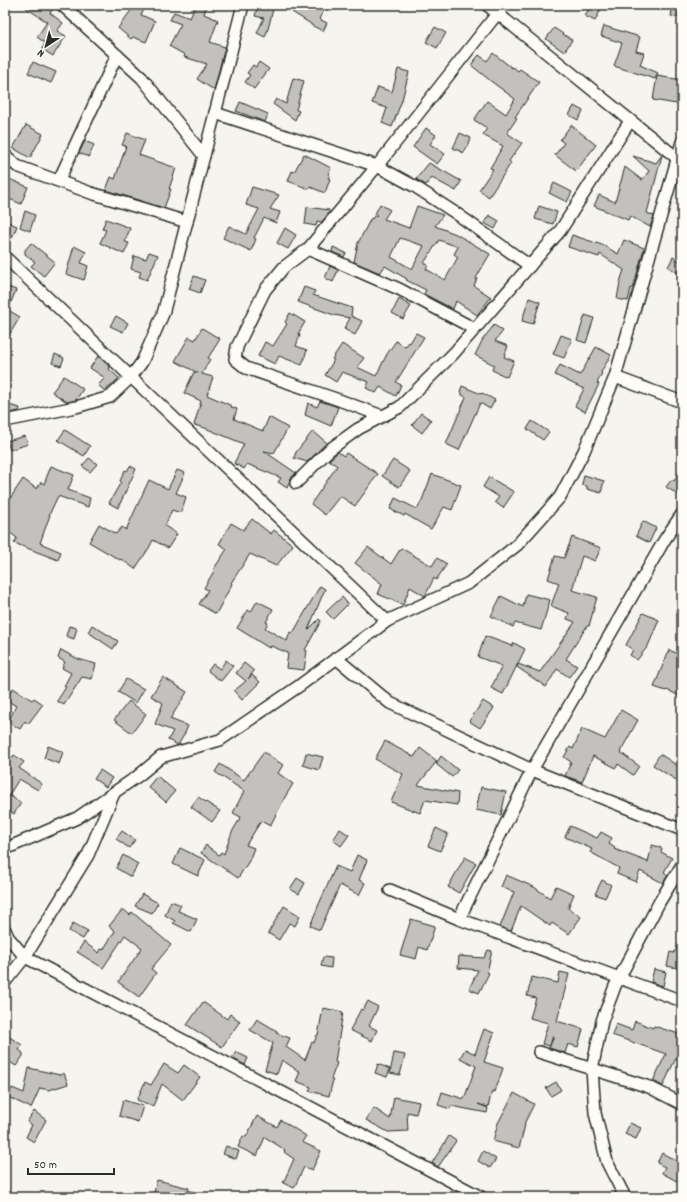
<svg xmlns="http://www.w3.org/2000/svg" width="687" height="1202" viewBox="0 0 687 1202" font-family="Dekko,sans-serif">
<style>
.building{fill:#c2c1be;stroke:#2b2b2b;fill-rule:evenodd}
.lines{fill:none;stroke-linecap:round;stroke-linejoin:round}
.minor-casing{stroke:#2b2b2b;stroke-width:14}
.minor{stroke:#fdfcf7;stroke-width:11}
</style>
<rect width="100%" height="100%" fill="#f5f4ef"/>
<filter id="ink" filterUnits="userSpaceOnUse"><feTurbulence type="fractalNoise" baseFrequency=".025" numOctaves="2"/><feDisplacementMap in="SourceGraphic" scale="8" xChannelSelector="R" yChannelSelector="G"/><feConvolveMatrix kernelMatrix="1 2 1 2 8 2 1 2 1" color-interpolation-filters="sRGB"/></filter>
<g filter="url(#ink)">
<g class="building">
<path d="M22,5H55L50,13L63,23L57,31L66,36L53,56L42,49L45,43L37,37L47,22Z"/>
<path d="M135,5H147L141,15L155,21L146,42L133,37L131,39L118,28Z"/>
<path d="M196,5H207L204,14L218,20L210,42L225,47L214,90L197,79L207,64L184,57L185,55L169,46L181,24L170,20L174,12L190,18Z"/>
<path d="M258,5H274L268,29L265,37L257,33L264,18L255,16Z"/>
<path d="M296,5H327L319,19L327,23L323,31L311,25V24L292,12Z"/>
<path d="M591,5H603L595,21L585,16Z"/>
<path d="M673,5H682V18L671,16Z"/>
<path d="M604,26L640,37L636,51L644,53L640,65L658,73L655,79L614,66L622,43L601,36Z"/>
<path d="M435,27L446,33L437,48L426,42Z"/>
<path d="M554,28L572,40L564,52L546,39Z"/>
<path d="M493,53L512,68L513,67L518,71L520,69L539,82L515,117L517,118L507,133L522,143L509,161L511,163L489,197L479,190L493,169L490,168L503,146L483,135L487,128L474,120L487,101L506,114L515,99L492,82L471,65L479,55L487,61Z"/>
<path d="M33,62L56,72L51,83L28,73Z"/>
<path d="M259,62L269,69L254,89L245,82L250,75L247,73L253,65L256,67Z"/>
<path d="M398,69L409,72L402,100L392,127L382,123L387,108L372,103L378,87L392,92Z"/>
<path d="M657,76L682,80V105L653,100Z"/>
<path d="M293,78L304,81L296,110L299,111L295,120L273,104L276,99L286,104Z"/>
<path d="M240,102L268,114L265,122L236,111Z"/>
<path d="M574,106L583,111L578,120L569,115Z"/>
<path d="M26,125L43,134L30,158L13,148Z"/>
<path d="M571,125L596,145L576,171L555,155L564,143L560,140Z"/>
<path d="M426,128L436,135L430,144L445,154L437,164L413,147Z"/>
<path d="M127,133L145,140L139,155L176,168L169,189H171L164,208L106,190L111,177L115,179L126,146L122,145Z"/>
<path d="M460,133L471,138L464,153L453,148Z"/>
<path d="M85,141L94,145L89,157L79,153Z"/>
<path d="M304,154L331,168L328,174L330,175L328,178L330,179L325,193L310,187L309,189L288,181L292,171L294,172Z"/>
<path d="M662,155L647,213L654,216L650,227L630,216L628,220L594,206L599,195L615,202L625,167L642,180L649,171L633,156L656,163Z"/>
<path d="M429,163L461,181L456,191L432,178L426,185L416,179Z"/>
<path d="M7,178L28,187L21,204L5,197V184Z"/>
<path d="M554,183L572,192L567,202L549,193Z"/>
<path d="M252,187L279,195L270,209L280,212L276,223L264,218L254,238L256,239L251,251L223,238L229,226L246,234L259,209L246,205Z"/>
<path d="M380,204L390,210L384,219L409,228L417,206L443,215L435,226L456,234L490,254L476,278H477L474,286L491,297L477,315L456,301L453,309L424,294L426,290L406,280L407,279L385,266L380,273L354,262L358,243L371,218L372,219L374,216H376L377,215L375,214ZM400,238L424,246L412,269L391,257ZM439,240L458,247L454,254L458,257L445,280L426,269L428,265L424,263Z"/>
<path d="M539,206L557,212L553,224L535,219Z"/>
<path d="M307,207L329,210V213L322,222L317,221L316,226L305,224Z"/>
<path d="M25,211L35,215L30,231L20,227Z"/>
<path d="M489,215L499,221L495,229L484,223Z"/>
<path d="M106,219L130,228L125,242L129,243L124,254L100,243L106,230L102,229Z"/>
<path d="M5,221L17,226L12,238L5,235Z"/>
<path d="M285,228L296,235L288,249L277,243Z"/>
<path d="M572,235L605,246L618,254L624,240L644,248L633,289L631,288L628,301L617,299L620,282L624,270L600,254L599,257L568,247Z"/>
<path d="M31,243L55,262L44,276L31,266L35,262L25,254V250Z"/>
<path d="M74,246L86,252L81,263L88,266L84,280L66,274Z"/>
<path d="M333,247L346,253L344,257L332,252Z"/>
<path d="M149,252L158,255L147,280L139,277L141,272L131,269L134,256L146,259Z"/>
<path d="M673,257L682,262V275L668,267Z"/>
<path d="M330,266L338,270L333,282L325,278Z"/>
<path d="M194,276L205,280L200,293L189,289Z"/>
<path d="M5,286L16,290L8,310L20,317L5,342Z"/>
<path d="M304,287L315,291L313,295L352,308L351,316L362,321L355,335L344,329L350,318L334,315L298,302Z"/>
<path d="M529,298L540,302L533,324L522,321Z"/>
<path d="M399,299L411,306L403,319L392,313Z"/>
<path d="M290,313L305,322L298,334L300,335L296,346L307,350L302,365L279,356L275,364L258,356L265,342L273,346L287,324L285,322Z"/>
<path d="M585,315L594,318L586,343L577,340Z"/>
<path d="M116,316L128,323L123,332L110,326Z"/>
<path d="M494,325L503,331L495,341L508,346L504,357L514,361L507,377L492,370L494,365L475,355L483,339Z"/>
<path d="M202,328L220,339L208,358L210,359L202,374L213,377L207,395L232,406L231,407L237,409L234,419L263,431L269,417L288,428L274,453L264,451L296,473L291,478L287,488L278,482L281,478L247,464L244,469L234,463L244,444L205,428L194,425L201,401L184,393L194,372L198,373L175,361L189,337L195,340Z"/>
<path d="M416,333L424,337L396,382L401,385L396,396L380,387L376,393L366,388L369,382L342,372L336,382L325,375L334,360L332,359L342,344L364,358L357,367L376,376L387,354L396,341L405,347L409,342L410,343Z"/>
<path d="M561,335L572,339L564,358L553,354Z"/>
<path d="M596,347L611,355L601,372L602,373L597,383L599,384L585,412L575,406L584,389L555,375L560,365L580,375Z"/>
<path d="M55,354L64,358L61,366L52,363Z"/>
<path d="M98,356L110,367L109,369L119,378L105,391L98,385L105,378L90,368Z"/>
<path d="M64,376L83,389L76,400L67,402L52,392Z"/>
<path d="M462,386L481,394L482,393L495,400L490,409L480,403L459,450L446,444L466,397L462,395V393L460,392Z"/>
<path d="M320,401L338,407L331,426L305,415L308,403L317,407Z"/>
<path d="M5,404L20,408L19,411L5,414Z"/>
<path d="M421,413L431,420L422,433L412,425Z"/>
<path d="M532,421L549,432L543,440L527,429Z"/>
<path d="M65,430L90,446L84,456L58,440Z"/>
<path d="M313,431L327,443L307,462L294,458L296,452Z"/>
<path d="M25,436L28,444L10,450L7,441Z"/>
<path d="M338,452L344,456L346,453L378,474L355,506L340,496L325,515L311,504L337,466L329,460Z"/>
<path d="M89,458L97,464L90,472L82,466Z"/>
<path d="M393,460L410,471L399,487L382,476Z"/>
<path d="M51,466L74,475L68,490L90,498L88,507L58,496L49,515H50L40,543L61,552L58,560L14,543L17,538L5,529V506L23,479L37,489L41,482L44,484Z"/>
<path d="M130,466L136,469L118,508L109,503L121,482L120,481L125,470L127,471Z"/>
<path d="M682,466V497L666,487L672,479L674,481Z"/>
<path d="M177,470L185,473L176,493L186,497L181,513L172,510L165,526L177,534L168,548L153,540L149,548L135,569L121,559L120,560L89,542L99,524L116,534L122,527L126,530L149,480L168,489Z"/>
<path d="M432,474L461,485L452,510L444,507L431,529L405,514L404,516L390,509L395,498L417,509L422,500Z"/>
<path d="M584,475L604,481L601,493L587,489V486L582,485Z"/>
<path d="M489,477L514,492L503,508L495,502L499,497L483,487Z"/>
<path d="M252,519L271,534L274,530L293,545L276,566L250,554L231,583L232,584L216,614L199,604L208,590L204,588L214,571L213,570L227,549L219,544L231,523L243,530Z"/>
<path d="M643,521L656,528L649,543L636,536Z"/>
<path d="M572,537L601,548L595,561L582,556L572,590L597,597L589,626H587L566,659L577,666L569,677L557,669L546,687L517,667L518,664L540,672L575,622L567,619L569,613L551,606L559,583L548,579L555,556L564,558Z"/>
<path d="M368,547L391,564L401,548L432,566L437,558L447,564L436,580L434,578L425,596L410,587L403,605L378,594L382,584L355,563Z"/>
<path d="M320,586L325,589L308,630L319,619L321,621L305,650L307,651L304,670L286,668L288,653L271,646L269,648L237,628L248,610L251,612L257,601L273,609L266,622L268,623L265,628L287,641L290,632L293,633Z"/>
<path d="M526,594L550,600L541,630L515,623L513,627L491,616L501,596L523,607Z"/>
<path d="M342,597L348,604L333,619L326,612Z"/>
<path d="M643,613L659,620L648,646L637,660L630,655L633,650L626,645Z"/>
<path d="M92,625L118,641L113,649L88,632Z"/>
<path d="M69,626L77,628L74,639L66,636Z"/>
<path d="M485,636L512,646L514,643L525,649L503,694L491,688L502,666L478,657Z"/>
<path d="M61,650L78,659L96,664L92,679L82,677L64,705L57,701L66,687L64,686L71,673L62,668L65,662L58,658Z"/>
<path d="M669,650L681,655L677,665L682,668V697L667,690L666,691L654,687Z"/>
<path d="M226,660L233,666L221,681L208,671L213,664L220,669Z"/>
<path d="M244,663L254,671L248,679L252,675L260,682L242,700L234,691L246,681L236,673Z"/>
<path d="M163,677L187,692L170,719L188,726L184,735L178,745L168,740L173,731L155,724L163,703L151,696Z"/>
<path d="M126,679L144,689L136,703L118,692Z"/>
<path d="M13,688L32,700L34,698L43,704L28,724L25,721L20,729L8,722L16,706L5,699Z"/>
<path d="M129,701L146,714L132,733L114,720Z"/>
<path d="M483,701L494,708L480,728L469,721Z"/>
<path d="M621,710L638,720L620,752L639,766L633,775L618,764L616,768L593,756L582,782L565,776L571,762L564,757L570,747L573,749L582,729L605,739Z"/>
<path d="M385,741L414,757L420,748L437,761L418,785L458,793L457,805L425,800L420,813L391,802L403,774L375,759Z"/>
<path d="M48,746L63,752L59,764L44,758Z"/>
<path d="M264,752L283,765L278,773L293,784L285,797L270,826L261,821L246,845L254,848L249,861L238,878L201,853L206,845L219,855L221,852L224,854L232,832L241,817L233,813L244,791L215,772L220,764L244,780Z"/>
<path d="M306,753L323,757L319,770L303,765Z"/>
<path d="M660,754L682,769V784L653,765Z"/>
<path d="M14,755L24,762L19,768L42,784L38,790L19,779L9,795L21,803L14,814L5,808V756L10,760Z"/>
<path d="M441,756L458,770L452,777L436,764Z"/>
<path d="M100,770L112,778L106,787L94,779Z"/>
<path d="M157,776L175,791L166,802L148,787Z"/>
<path d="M481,787L506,792L501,815L476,810Z"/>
<path d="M198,797L220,811L212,822L191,807Z"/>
<path d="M570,826L597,838L601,832L612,838L609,844L615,848L614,849L648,862L652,845L662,848L661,852L672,858L664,872L668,875L663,883L640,871L636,882L617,874L619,868L590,852L592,849L565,837Z"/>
<path d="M436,828L448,834L440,851L428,846Z"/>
<path d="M340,829L349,835L341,846L333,840Z"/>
<path d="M122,831L135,840L129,848L116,839Z"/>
<path d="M180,848L205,860L198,876L173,864Z"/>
<path d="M123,855L138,864L131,877L116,868Z"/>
<path d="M357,855L367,860L359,880L365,883L359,895L340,885L320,930L310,926L319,904L336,866L350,872Z"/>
<path d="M465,857L476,863L459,893L448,887Z"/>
<path d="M506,875L534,887L550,898L556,886L574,894L568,908L581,917L569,934L552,923L550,926L521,906L511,931L500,927L514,892L501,887Z"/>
<path d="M297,878L305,883L299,894L290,889Z"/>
<path d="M602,880L611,885L605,898L595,894Z"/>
<path d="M142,894L158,903L152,913L135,906Z"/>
<path d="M171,901L181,905L178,911L197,919L191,932L173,923L175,921L165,915Z"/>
<path d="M284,906L300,916L295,926L289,923L279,940L268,933Z"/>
<path d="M123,909L130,915L132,912L171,945L151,969L156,973L139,997L118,982L142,948L125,935L103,968L77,952L84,942L99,953L101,949L103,950L115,931L109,926Z"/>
<path d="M411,919L435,926L427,950L419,947L416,959L400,955Z"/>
<path d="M73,923L88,931L83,939L69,931Z"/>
<path d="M682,938V969L667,966L670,952L674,953Z"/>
<path d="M488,950L492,951L487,972L489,973L479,993L469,989L478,970L458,968L459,956L484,958Z"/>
<path d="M323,957L332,958L331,968L321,966Z"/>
<path d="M654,969L666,972L663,986L651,982Z"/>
<path d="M560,972L569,974L557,1021L583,1029L578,1047L568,1044L565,1053L549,1048L554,1036L553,1035L550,1046L542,1044L548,1023L530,1018L536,998L527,996L532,977L558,983Z"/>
<path d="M368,1001L378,1007L369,1026L377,1030L372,1041L350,1030L361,1009L363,1010Z"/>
<path d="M203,1002L227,1019L230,1014L240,1021L222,1047L187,1025Z"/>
<path d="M323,1008L343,1012L335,1062L337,1063L331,1079L333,1080L329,1096L309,1091L311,1087L296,1081L300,1072L282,1060L277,1074L265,1070L273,1043L250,1030L257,1019L277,1031L276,1033L290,1038L286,1047L305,1060L312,1042L314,1043L317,1035H318Z"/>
<path d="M635,1021L653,1028L654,1026L682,1035V1061L676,1058L663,1086L653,1081L666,1054L612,1035L616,1024L632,1030Z"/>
<path d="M484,1029L494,1033L484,1062L503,1068L495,1092L492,1091L488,1107L478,1104L488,1108L487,1113L451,1106L450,1109L438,1105L442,1092L464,1099L476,1066L460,1058L465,1049L475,1054Z"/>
<path d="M5,1034L22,1045L19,1050L23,1053V1056L16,1066L5,1059Z"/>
<path d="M236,1052L248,1058L245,1065L232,1058Z"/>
<path d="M394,1053L405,1055L400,1075L390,1073Z"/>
<path d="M164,1064L178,1073L184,1065L200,1077L183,1100L162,1084L153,1106L137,1100L145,1082L151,1085Z"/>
<path d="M378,1064L390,1069L387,1077L375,1073Z"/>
<path d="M29,1068L60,1075L64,1073L68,1084L49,1090L40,1088L31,1108L8,1097L12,1088L24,1093Z"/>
<path d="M556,1082L561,1090L551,1096L546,1088Z"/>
<path d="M514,1093L534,1104L524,1124L525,1125L519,1148L493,1141L498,1123Z"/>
<path d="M394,1097L419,1102L416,1114L407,1112L408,1131L388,1132L366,1120L374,1108L390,1119Z"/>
<path d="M123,1100L143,1106L138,1122L119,1116Z"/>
<path d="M34,1111L46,1120L34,1142L26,1137L32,1125L27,1122Z"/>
<path d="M257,1116L277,1127L281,1120L306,1136L302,1142L321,1151L312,1170L304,1167L294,1188L283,1183L294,1159L284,1152L285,1150L265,1137L257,1156L238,1147L243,1136L246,1137Z"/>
<path d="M630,1123L641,1128L636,1139L625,1134Z"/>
<path d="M449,1136L456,1141L438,1167L432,1163Z"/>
<path d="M226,1146L239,1151L236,1159L223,1154Z"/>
<path d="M483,1151L496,1159L490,1168L478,1161Z"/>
<path d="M662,1153L682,1164V1184L662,1173L665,1167L657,1163Z"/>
<path d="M157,1180L189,1188L188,1190L204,1196V1197H153Z"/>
</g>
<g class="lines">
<defs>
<g id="minor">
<path d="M62,5L142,78L204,156"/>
<path d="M487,5L682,162"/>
<path d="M215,113L377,166L414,186L457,214L530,266"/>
<path d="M5,155L17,166L91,193L187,222"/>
<path d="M59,180L117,55"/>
<path d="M308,249L399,289L475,329"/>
<path d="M5,257L387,621"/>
<path d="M615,377L682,402"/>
<path d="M382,416L339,400L246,368L235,359L237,347L265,290L284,267L308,249L377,166L504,5"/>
<path d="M5,421L76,407L110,397L131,377L142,362L163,314L243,5"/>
<path d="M296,483L329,450L358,429L400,407L454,353L560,231L630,121"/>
<path d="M336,658L390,703L532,770L682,830"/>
<path d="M5,849L77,818L138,776L161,757L220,740L299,686L387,621L469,583L517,545L560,497L584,451L615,377L682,142"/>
<path d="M390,890L459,919L682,1001"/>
<path d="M459,919L532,770L665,539L682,514"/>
<path d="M5,930L8,937L25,957L481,1197"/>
<path d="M5,982L25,957L88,855L114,793"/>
<path d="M539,1052L649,1087L682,1104"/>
<path d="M625,1197L607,1162L595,1113L592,1069L602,1021L615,986L660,901L682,865"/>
</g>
</defs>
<use href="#minor" class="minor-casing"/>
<use href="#minor" class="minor"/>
</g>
</g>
<rect width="687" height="1202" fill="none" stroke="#fdfcf7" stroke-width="20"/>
<rect x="10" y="10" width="667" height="1182" fill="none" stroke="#2b2b2b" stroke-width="1.5" filter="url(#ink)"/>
<g transform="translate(46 46) rotate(216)" stroke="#fdfcf7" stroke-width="3" paint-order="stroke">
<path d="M0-3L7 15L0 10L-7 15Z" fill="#2b2b2b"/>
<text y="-6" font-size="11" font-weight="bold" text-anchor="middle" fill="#2b2b2b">N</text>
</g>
<path d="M28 1168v6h86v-6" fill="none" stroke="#2b2b2b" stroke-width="2"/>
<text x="34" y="1168" font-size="12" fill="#2b2b2b" stroke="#fdfcf7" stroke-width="3" paint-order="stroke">50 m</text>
</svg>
